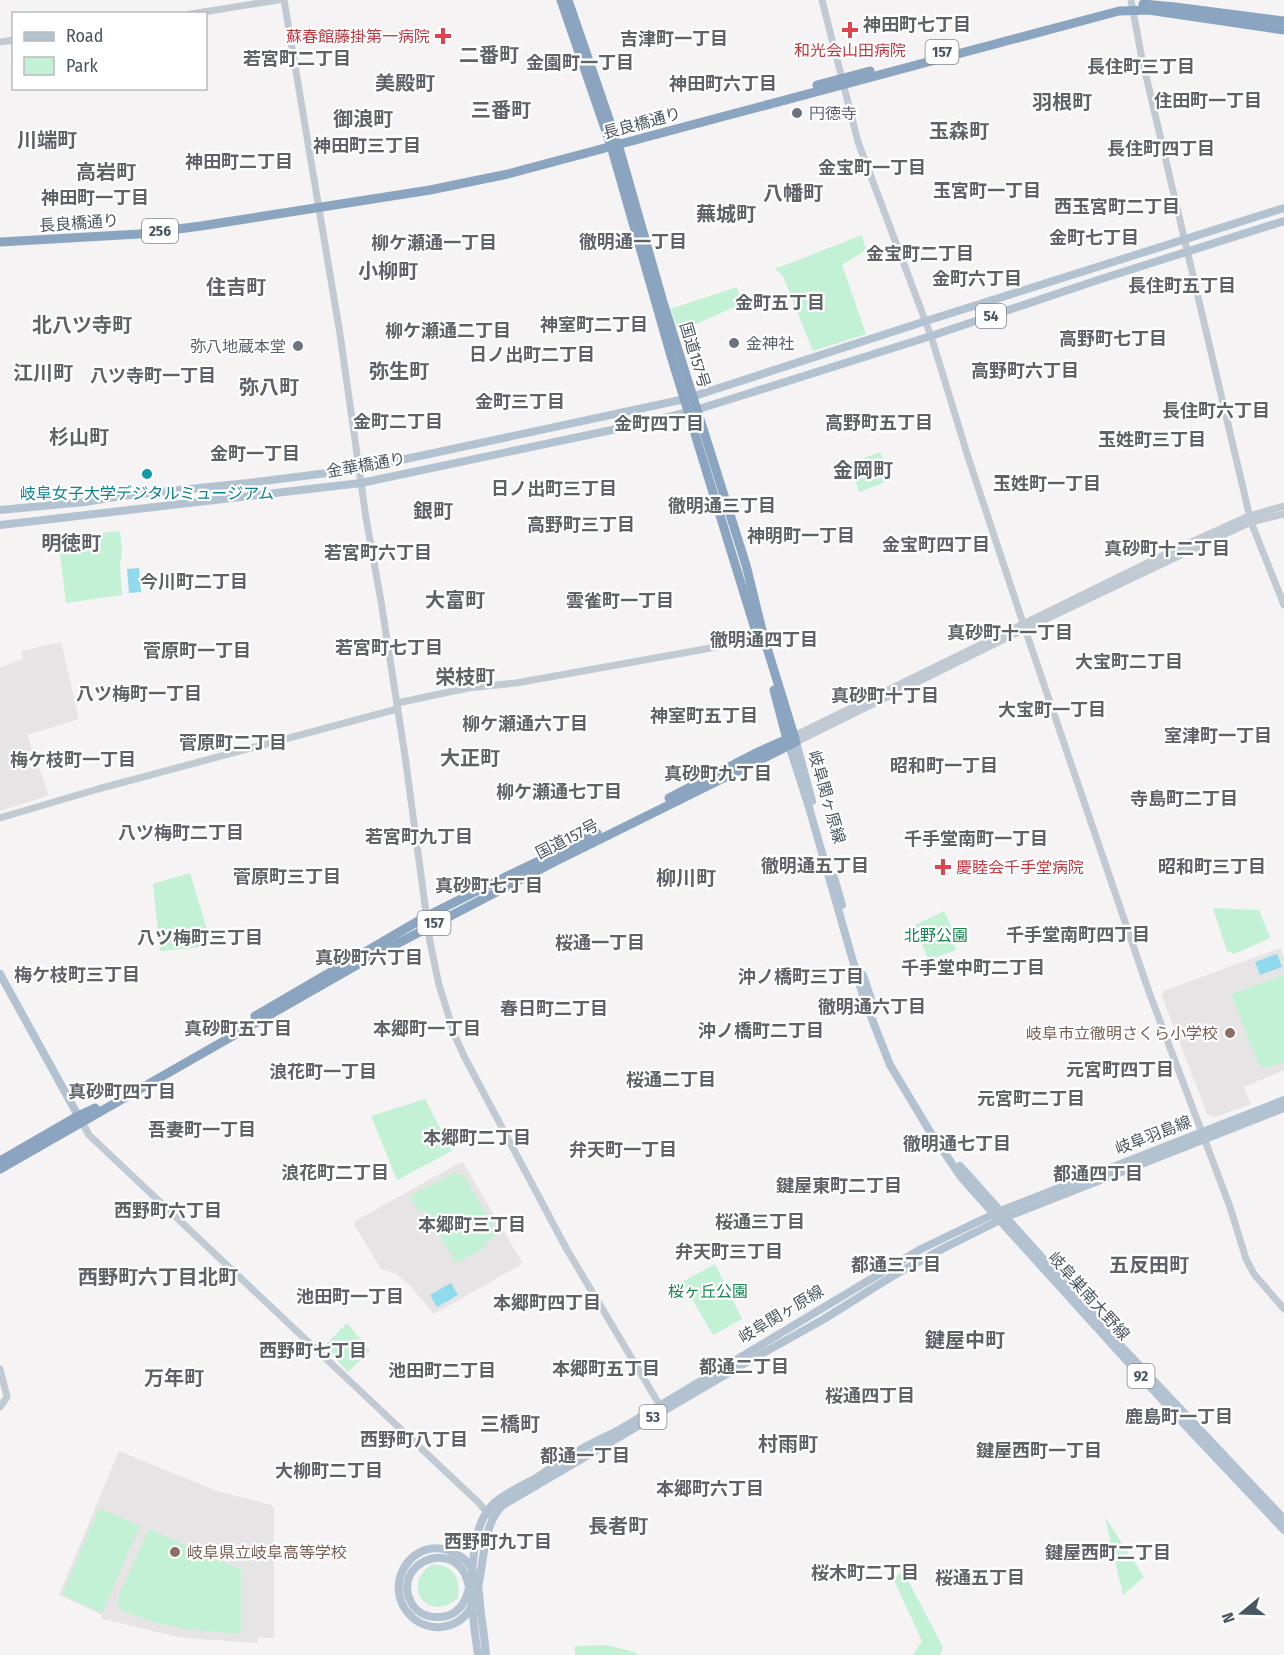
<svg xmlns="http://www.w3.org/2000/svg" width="1284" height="1655" viewBox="0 0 1284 1655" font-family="'Fira Sans Condensed','Noto Sans JP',sans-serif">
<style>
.education{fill:#e6e4e5}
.green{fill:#c3f1d5}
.water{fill:#90daee}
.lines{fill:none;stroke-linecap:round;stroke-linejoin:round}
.minor{stroke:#c1cad2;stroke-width:7}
.major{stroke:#b3c2d1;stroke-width:8}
.highway{stroke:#8ba5c1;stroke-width:9}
.health-dot{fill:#e0444e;stroke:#fff;stroke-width:2}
.worship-dot{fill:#6b7280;stroke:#fff;stroke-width:2}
.culture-dot{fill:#0f9aa8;stroke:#fff;stroke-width:2}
.education-dot{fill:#8d6e63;stroke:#fff;stroke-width:2}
.labels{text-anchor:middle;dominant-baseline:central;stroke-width:4.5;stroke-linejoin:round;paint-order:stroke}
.shield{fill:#fff;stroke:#808990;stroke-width:1.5}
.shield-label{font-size:15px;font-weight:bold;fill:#4a5661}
.health-label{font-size:16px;fill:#be3a42;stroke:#fff;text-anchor:end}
.worship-label{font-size:16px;fill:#5b616d;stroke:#fff;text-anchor:start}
.street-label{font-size:16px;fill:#4a5661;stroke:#fff}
.culture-label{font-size:16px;fill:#0d838f;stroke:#fff}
.park-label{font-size:16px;fill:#17864f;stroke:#fff}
.education-label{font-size:16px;fill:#785e54;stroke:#fff;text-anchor:end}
.neighbourhood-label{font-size:18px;font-weight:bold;fill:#5f6368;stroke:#fff}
.quarter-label{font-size:20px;font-weight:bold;fill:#5f6368;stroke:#fff}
</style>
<rect width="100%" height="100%" fill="#f5f3f3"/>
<g class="education">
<path d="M61,642L79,719L27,735L48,792L47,796L0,811V666L1,667L23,659L21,651Z"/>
<path d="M1280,948L1284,957V1070L1244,1087L1251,1104L1215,1117L1207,1114L1162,996L1164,991Z"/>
<path d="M461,1162H463L522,1262L520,1265L434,1314L409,1285L397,1274L381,1269L354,1224L355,1221Z"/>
<path d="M119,1451L214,1490L271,1505L274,1508V1638L258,1637V1643L183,1638L102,1619V1615L59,1595Z"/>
</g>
<g class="green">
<path d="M862,235L866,250L842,265L866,334L813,351L783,276L775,269Z"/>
<path d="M737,287L741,304L679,332L670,309Z"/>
<path d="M880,452L893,479L859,492L850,463Z"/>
<path d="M120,531L122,550L120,566L122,595L66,603L58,538Z"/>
<path d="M190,873L212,946L160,951L153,884Z"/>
<path d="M1213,908L1259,910L1270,938L1234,954L1227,951Z"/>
<path d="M944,911L952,928L956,950L928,960L915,925Z"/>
<path d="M1284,975V1062L1267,1068L1259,1065L1231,994Z"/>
<path d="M425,1099L452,1151L397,1180L371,1116Z"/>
<path d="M454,1173L464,1175L497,1233L496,1236L485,1242L487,1246L456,1263L426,1211L423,1210L419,1212L410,1196Z"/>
<path d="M715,1264L742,1319L713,1335L682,1282Z"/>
<path d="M347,1323L370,1351L348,1372L324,1346Z"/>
<path d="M99,1508L140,1526L102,1613L62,1595Z"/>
<path d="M1105,1517L1144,1577L1123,1595Z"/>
<path d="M149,1529L241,1570V1634L184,1629L154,1622L122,1611L117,1604L119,1595Z"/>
<path d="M431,1565C453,1563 461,1579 458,1598C427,1625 401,1584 431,1565Z"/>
<path d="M903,1571L943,1647L940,1655H913L922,1641L893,1578Z"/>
<path d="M606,1645L634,1652L639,1655H575V1646Z"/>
</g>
<g class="water">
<path d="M139,568L141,592L129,593L127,569Z"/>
<path d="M1277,954L1282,967L1260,975L1255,962Z"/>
<path d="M451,1283L458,1295L437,1307L430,1295Z"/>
</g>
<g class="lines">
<g class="minor">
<path d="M284,0L340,334L366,518L381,601L405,756L430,942L439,985L455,1036L464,1056L566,1248L662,1409"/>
<path d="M822,0L858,142L931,336L969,460L1025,629L1149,992L1230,1207L1246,1259L1254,1274L1284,1309"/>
<path d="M1131,0L1142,59L1251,522L1284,605"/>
<path d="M191,14L278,0"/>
<path d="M0,42L14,40"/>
<path d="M397,703L468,688L516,683L761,639"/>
<path d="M794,736L1174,550L1249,516L1284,506"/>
<path d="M796,742L1025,629L1225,534L1251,522L1284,514"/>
<path d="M0,818L98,789L397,709"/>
<path d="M82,1122L89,1135L479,1503L489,1515"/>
<path d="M0,1369L7,1397L0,1407"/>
</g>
<g class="major">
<path d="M0,510L85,502L121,496L248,483L359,469L685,399L926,321L1284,208"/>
<path d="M0,525L361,483L626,427L689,412L734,398L931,336L1101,279L1284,221"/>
<path d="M796,742L812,801"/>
<path d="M789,745L808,804L863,996L890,1065L929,1130L961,1177L994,1214L1185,1425L1284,1530"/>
<path d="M834,877L842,905"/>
<path d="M0,974L81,1121"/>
<path d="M863,975L875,1011"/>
<path d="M960,1166L1122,1347L1284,1519"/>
<path d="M478,1655C476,1641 474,1628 473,1614C471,1601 471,1587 465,1574C447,1539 392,1566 411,1602C416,1612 426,1617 437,1617C474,1618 471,1570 475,1545C477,1531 483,1515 493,1504C505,1493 522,1486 536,1478C550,1469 564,1459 578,1451C591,1443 605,1437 619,1430L921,1249L1000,1211L1284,1100"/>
<path d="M486,1655C485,1641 483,1628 481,1614C479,1599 480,1583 472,1569C468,1562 463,1557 456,1554C415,1530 378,1586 412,1617C419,1624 431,1628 441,1627C497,1621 469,1536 503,1505L742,1365L824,1319L891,1277L942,1249L1006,1217L1284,1108"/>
</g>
<g class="highway">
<path d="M561,0L611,146L671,356L759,642"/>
<path d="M1143,4L1175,7L1284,21"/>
<path d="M817,85L870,71"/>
<path d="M0,242L139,234L201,226L430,190L508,174L1119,11L1148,10L1284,30"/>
<path d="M774,690L788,743"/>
<path d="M669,798L758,752L794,736"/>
<path d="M255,1016L427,916L495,882L597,833"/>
<path d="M0,1161L78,1116L95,1108"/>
<path d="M0,1169L362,962L558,860L796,742L764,638L746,565L663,302L620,151L568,0"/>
</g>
</g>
<g class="health-dot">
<path d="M847 21h6v6h6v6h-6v6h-6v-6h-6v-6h6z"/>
<path d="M440 27h6v6h6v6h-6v6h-6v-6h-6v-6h6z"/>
<path d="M940 858h6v6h6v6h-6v6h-6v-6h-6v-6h6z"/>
</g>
<g class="worship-dot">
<circle cx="797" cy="113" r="6"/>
<circle cx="734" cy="343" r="6"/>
<circle cx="298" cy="346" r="6"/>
</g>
<circle class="culture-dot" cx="147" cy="474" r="6"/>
<g class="education-dot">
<circle cx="1230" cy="1033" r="6"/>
<circle cx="175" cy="1552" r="6"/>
</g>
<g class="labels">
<g class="shield">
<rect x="925.5" y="40" width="33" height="24" rx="4.5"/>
<rect x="142" y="219" width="36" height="24" rx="4.5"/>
<rect x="976" y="304" width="30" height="24" rx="4.5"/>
<rect x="417.5" y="911" width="33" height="24" rx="4.5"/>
<rect x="1127.5" y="1364" width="27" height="24" rx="4.5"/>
<rect x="639.5" y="1405" width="27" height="24" rx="4.5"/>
</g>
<g class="shield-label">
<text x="942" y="52">157</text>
<text x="160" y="231">256</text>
<text x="991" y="316">54</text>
<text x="434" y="923">157</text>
<text x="1141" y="1376">92</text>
<text x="653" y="1417">53</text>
</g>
<g class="health-label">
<text x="430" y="36">蘇春館藤掛第一病院</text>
<text x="850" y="50" text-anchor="middle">和光会山田病院</text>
<text x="956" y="867" text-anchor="start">慶睦会千手堂病院</text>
</g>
<g class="worship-label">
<text x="809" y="113">円徳寺</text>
<text x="746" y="343">金神社</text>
<text x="286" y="346" text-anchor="end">弥八地蔵本堂</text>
</g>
<g class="street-label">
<text transform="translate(642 123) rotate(-15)">長良橋通り</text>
<text transform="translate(79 223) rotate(-4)">長良橋通り</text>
<text transform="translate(695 355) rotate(73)">国道157号</text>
<text transform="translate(366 465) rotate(-10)">金華橋通り</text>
<text transform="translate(827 797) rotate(74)">岐阜関ヶ原線</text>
<text transform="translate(567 839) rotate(-27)">国道157号</text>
<text transform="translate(1153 1135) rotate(-21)">岐阜羽島線</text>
<text transform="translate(1089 1296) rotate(48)">岐阜巣南大野線</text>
<text transform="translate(781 1314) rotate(-31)">岐阜関ヶ原線</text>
</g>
<g class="culture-label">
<text x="147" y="493">岐阜女子大学デジタルミュージアム</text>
</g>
<g class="park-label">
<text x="936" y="935">北野公園</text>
<text x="708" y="1291">桜ヶ丘公園</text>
</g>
<g class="education-label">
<text x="1218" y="1033">岐阜市立徹明さくら小学校</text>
<text x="187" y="1552" text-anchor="start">岐阜県立岐阜高等学校</text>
</g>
<g class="neighbourhood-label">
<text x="917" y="25">神田町七丁目</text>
<text x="674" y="39">吉津町一丁目</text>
<text x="297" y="59">若宮町二丁目</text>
<text x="580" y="63">金園町一丁目</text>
<text x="1141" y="67">長住町三丁目</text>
<text x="723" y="84">神田町六丁目</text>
<text x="1208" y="101">住田町一丁目</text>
<text x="367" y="146">神田町三丁目</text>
<text x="1161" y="149">長住町四丁目</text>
<text x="239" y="162">神田町二丁目</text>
<text x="872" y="168">金宝町一丁目</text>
<text x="987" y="191">玉宮町一丁目</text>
<text x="95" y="198">神田町一丁目</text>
<text x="1117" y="207">西玉宮町二丁目</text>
<text x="1094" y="238">金町七丁目</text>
<text x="633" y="242">徹明通一丁目</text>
<text x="434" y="243">柳ケ瀬通一丁目</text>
<text x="920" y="254">金宝町二丁目</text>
<text x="977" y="279">金町六丁目</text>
<text x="1182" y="286">長住町五丁目</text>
<text x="780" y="303">金町五丁目</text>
<text x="594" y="325">神室町二丁目</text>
<text x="448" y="331">柳ケ瀬通二丁目</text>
<text x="1113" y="339">高野町七丁目</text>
<text x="532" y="355">日ノ出町二丁目</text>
<text x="1025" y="371">高野町六丁目</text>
<text x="153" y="376">八ツ寺町一丁目</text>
<text x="520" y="402">金町三丁目</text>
<text x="1216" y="411">長住町六丁目</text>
<text x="398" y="422">金町二丁目</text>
<text x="879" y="423">高野町五丁目</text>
<text x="659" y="424">金町四丁目</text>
<text x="1152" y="440">玉姓町三丁目</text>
<text x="255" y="454">金町一丁目</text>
<text x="1047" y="484">玉姓町一丁目</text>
<text x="554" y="489">日ノ出町三丁目</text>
<text x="722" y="506">徹明通三丁目</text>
<text x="581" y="525">高野町三丁目</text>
<text x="801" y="536">神明町一丁目</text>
<text x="936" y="545">金宝町四丁目</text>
<text x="1167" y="549">真砂町十二丁目</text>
<text x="378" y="553">若宮町六丁目</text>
<text x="194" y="582">今川町二丁目</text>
<text x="620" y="601">雲雀町一丁目</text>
<text x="1010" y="633">真砂町十一丁目</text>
<text x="764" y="640">徹明通四丁目</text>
<text x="389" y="648">若宮町七丁目</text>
<text x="197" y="651">菅原町一丁目</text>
<text x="1129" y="662">大宝町二丁目</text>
<text x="139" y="694">八ツ梅町一丁目</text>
<text x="885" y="696">真砂町十丁目</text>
<text x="1052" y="710">大宝町一丁目</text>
<text x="704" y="716">神室町五丁目</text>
<text x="525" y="724">柳ケ瀬通六丁目</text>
<text x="1218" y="736">室津町一丁目</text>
<text x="233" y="743">菅原町二丁目</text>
<text x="73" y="760">梅ケ枝町一丁目</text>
<text x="944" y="766">昭和町一丁目</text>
<text x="718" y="774">真砂町九丁目</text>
<text x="559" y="792">柳ケ瀬通七丁目</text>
<text x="1184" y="799">寺島町二丁目</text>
<text x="181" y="833">八ツ梅町二丁目</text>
<text x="419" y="837">若宮町九丁目</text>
<text x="976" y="839">千手堂南町一丁目</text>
<text x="815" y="866">徹明通五丁目</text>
<text x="1212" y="867">昭和町三丁目</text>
<text x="287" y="877">菅原町三丁目</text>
<text x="489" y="886">真砂町七丁目</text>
<text x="1078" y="935">千手堂南町四丁目</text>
<text x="200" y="938">八ツ梅町三丁目</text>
<text x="600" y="943">桜通一丁目</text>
<text x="369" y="958">真砂町六丁目</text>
<text x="973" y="968">千手堂中町二丁目</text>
<text x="77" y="975">梅ケ枝町三丁目</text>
<text x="801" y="977">沖ノ橋町三丁目</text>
<text x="872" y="1007">徹明通六丁目</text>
<text x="554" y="1009">春日町二丁目</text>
<text x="238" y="1029">真砂町五丁目</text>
<text x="427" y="1029">本郷町一丁目</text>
<text x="761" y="1031">沖ノ橋町二丁目</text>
<text x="1120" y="1070">元宮町四丁目</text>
<text x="323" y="1072">浪花町一丁目</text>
<text x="671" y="1080">桜通二丁目</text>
<text x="122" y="1092">真砂町四丁目</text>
<text x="1031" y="1099">元宮町二丁目</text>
<text x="202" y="1130">吾妻町一丁目</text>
<text x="477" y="1138">本郷町二丁目</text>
<text x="957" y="1144">徹明通七丁目</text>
<text x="623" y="1150">弁天町一丁目</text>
<text x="335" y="1173">浪花町二丁目</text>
<text x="1098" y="1174">都通四丁目</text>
<text x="839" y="1186">鍵屋東町二丁目</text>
<text x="168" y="1211">西野町六丁目</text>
<text x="760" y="1222">桜通三丁目</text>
<text x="472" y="1225">本郷町三丁目</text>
<text x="729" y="1252">弁天町三丁目</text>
<text x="896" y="1265">都通三丁目</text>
<text x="350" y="1297">池田町一丁目</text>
<text x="547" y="1303">本郷町四丁目</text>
<text x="313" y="1351">西野町七丁目</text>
<text x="744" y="1367">都通二丁目</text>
<text x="606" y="1369">本郷町五丁目</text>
<text x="442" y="1371">池田町二丁目</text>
<text x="870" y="1396">桜通四丁目</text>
<text x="1179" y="1417">鹿島町一丁目</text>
<text x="414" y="1440">西野町八丁目</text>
<text x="1039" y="1451">鍵屋西町一丁目</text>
<text x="585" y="1456">都通一丁目</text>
<text x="329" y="1471">大柳町二丁目</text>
<text x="710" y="1489">本郷町六丁目</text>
<text x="498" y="1542">西野町九丁目</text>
<text x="1108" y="1553">鍵屋西町二丁目</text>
<text x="865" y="1573">桜木町二丁目</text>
<text x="980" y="1578">桜通五丁目</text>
</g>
<g class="quarter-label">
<text x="489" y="55">二番町</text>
<text x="405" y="83">美殿町</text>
<text x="1062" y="102">羽根町</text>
<text x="501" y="110">三番町</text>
<text x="363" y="119">御浪町</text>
<text x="959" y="131">玉森町</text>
<text x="47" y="140">川端町</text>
<text x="106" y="172">高岩町</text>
<text x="793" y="193">八幡町</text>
<text x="726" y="214">蕪城町</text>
<text x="388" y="271">小柳町</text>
<text x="236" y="287">住吉町</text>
<text x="82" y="325">北八ツ寺町</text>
<text x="399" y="371">弥生町</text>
<text x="43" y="373">江川町</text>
<text x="269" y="387">弥八町</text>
<text x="79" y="437">杉山町</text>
<text x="863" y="470">金岡町</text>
<text x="433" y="511">銀町</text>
<text x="71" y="543">明徳町</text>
<text x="455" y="600">大富町</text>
<text x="465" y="677">栄枝町</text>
<text x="470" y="758">大正町</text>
<text x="686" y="878">柳川町</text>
<text x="1149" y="1265">五反田町</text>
<text x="158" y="1277">西野町六丁目北町</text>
<text x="965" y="1340">鍵屋中町</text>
<text x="174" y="1378">万年町</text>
<text x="510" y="1424">三橋町</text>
<text x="788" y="1444">村雨町</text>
<text x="618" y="1526">長者町</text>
</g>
</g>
<rect x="12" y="12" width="195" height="78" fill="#ffffff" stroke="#b7bbc0" stroke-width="1.5"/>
<rect x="24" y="32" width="30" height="9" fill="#b3c2d1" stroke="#b7bbc0" stroke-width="1.5"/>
<text x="66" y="42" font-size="18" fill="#4a5661">Road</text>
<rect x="24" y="57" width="30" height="18" fill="#c3f1d5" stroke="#b7bbc0" stroke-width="1.5"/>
<text x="66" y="72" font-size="18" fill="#4a5661">Park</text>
<g transform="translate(1242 1613) rotate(251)" stroke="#ffffff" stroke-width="4.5" paint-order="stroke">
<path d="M0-4.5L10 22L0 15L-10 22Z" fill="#4a5661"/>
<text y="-9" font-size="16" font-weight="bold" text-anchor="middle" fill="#4a5661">N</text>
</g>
</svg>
